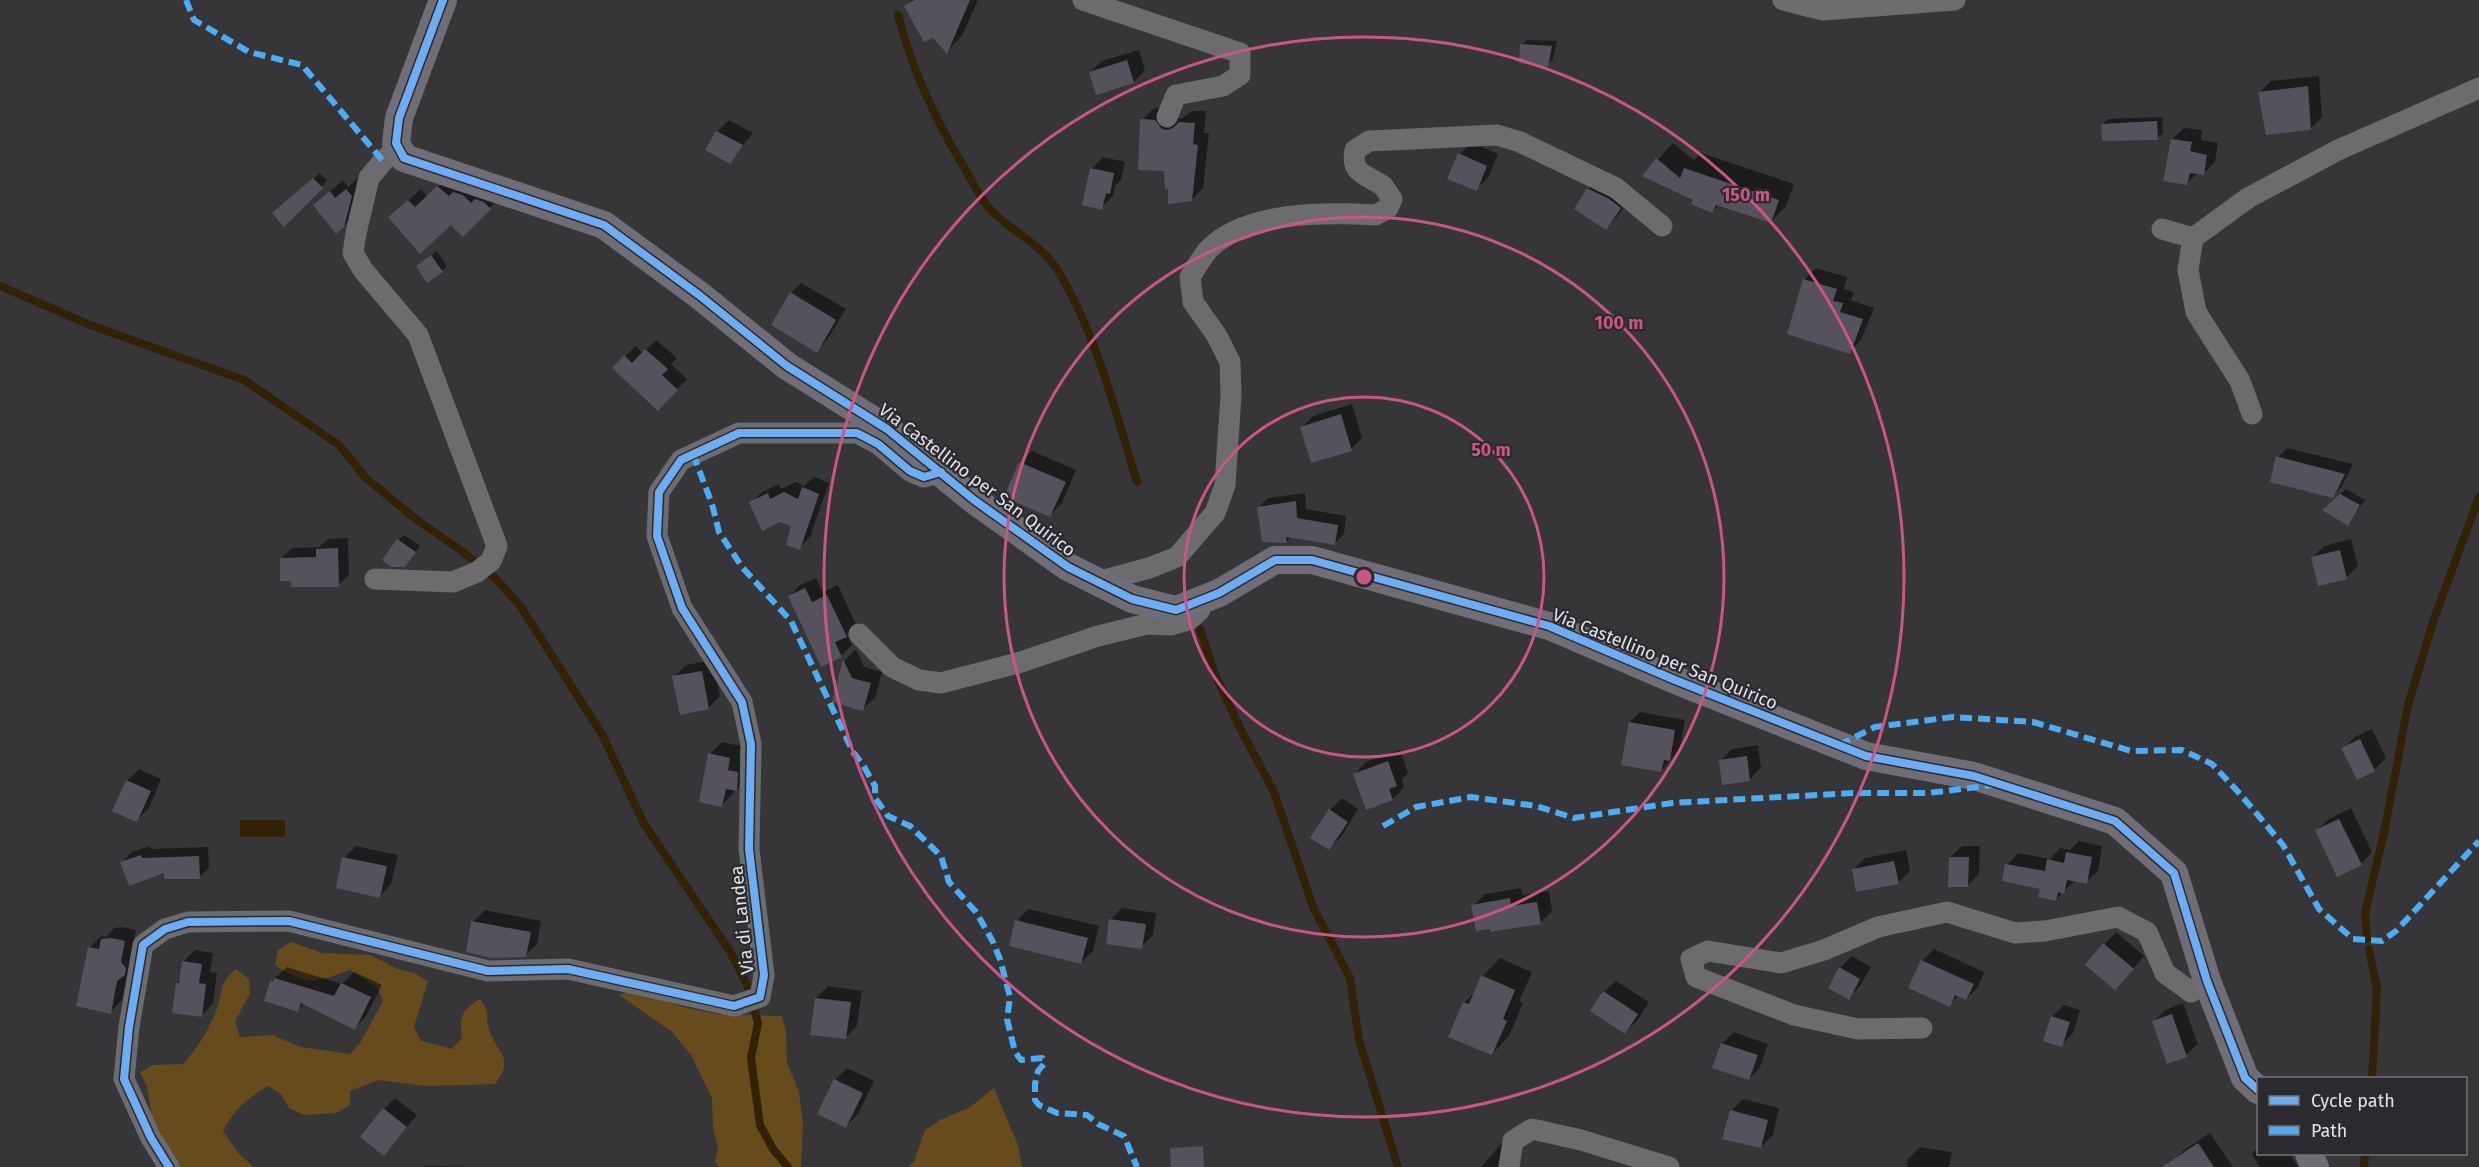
<svg xmlns="http://www.w3.org/2000/svg" width="2479" height="1167" viewBox="0 0 2479 1167" font-family="'Fira Sans',sans-serif">
<style>
.green{fill:#664b1d}
.water{fill:#322105}
.shadow{fill:#0007}
.lines{fill:none;stroke-linecap:round;stroke-linejoin:round}
.stream{stroke:#322105;stroke-width:8}
.building{fill:#55525e}
.street{stroke:#6c6b6d;stroke-width:21}
.secondary{stroke:#706e74;stroke-width:28}
.quiet{stroke:#49aef6;stroke-width:6;stroke-dasharray:12 6;stroke-linecap:butt}
.cycleway-casing{stroke:#2b2a2f;stroke-width:11}
.cycleway{stroke:#6dadf4;stroke-width:8}
.ring{fill:none;stroke:#cc5584;stroke-width:3}
.labels{text-anchor:middle;dominant-baseline:central;stroke-width:4.5;stroke-linejoin:round;paint-order:stroke}
.street-label{font-size:18px;fill:#e3e2e5;stroke:#2b2a2f}
.centre{fill:#cc5584;stroke:#2b2a2f;stroke-width:3}
.ring-label{font-size:18px;text-anchor:middle;font-weight:bold;fill:#cc5584;stroke:#2b2a2f;stroke-width:4.5;stroke-linejoin:round;paint-order:stroke}
</style>
<rect width="100%" height="100%" fill="#363538"/>
<g class="green">
<path d="M291,942L322,953L370,955L398,969L414,973L428,981L414,1027L421,1041L452,1049L462,1038C459,1017 461,1010 480,999C492,1016 484,1014 489,1029C497,1055 516,1056 495,1084L426,1086L379,1080L350,1091V1105L336,1113L304,1115L289,1108L281,1094L268,1086C248,1097 233,1111 223,1131L239,1154L254,1167H179L152,1118L147,1087L140,1072L153,1065L183,1064C196,1050 209,1030 216,1011C224,991 217,985 236,969L249,979L250,993L235,1022L240,1037L272,1035L301,1047L350,1054L360,1043L383,1001L377,987L350,970C313,983 308,987 275,965L278,950Z"/>
<path d="M632,990L687,1008L718,1014L782,1016L786,1031L787,1063L799,1092L803,1125L801,1167H719L715,1163L718,1146L713,1130L712,1098L691,1055L671,1031L619,995Z"/>
<path d="M994,1088L1018,1145L1022,1167H909L914,1161L925,1130L940,1120L969,1108Z"/>
</g>
<rect class="water" x="240" y="820" width="45" height="17"/>
<g class="shadow">
<path d="M912,0H978L962,36L947,51L906,6Z"/>
<path d="M1527,40L1557,41L1553,59L1547,65L1522,45Z"/>
<path d="M1139,50L1145,70L1134,82L1090,72L1102,61Z"/>
<path d="M2319,76L2322,117L2310,129L2260,92L2271,81Z"/>
<path d="M1154,108L1167,109L1173,117L1181,119L1192,111H1206L1204,133H1209L1203,188L1191,200L1166,170L1142,120Z"/>
<path d="M2162,117L2163,133L2157,138L2103,124L2108,119Z"/>
<path d="M729,120L753,133L729,162L707,150L717,132Z"/>
<path d="M2184,128L2202,130L2201,140L2218,143L2215,162L2203,174L2198,173L2187,183L2172,139Z"/>
<path d="M1471,142L1498,154L1488,178L1476,189L1460,154Z"/>
<path d="M1673,143L1694,160L1701,153L1794,184L1786,206L1771,222L1719,205L1712,212L1695,199L1644,175Z"/>
<path d="M1103,157L1125,162L1121,180L1115,186L1113,196L1101,208L1092,169Z"/>
<path d="M320,173L327,181L284,225L279,208Z"/>
<path d="M449,176L501,196L463,235L452,223L402,206L421,189L427,197Z"/>
<path d="M358,178L356,214L343,226L315,205L343,180L348,187Z"/>
<path d="M1600,178L1631,196L1617,217L1606,228L1588,189Z"/>
<path d="M437,251L447,266L442,271L417,266Z"/>
<path d="M1816,268L1847,277L1844,289L1854,292L1851,300L1874,308L1861,340L1849,352L1804,280Z"/>
<path d="M801,283L846,309L827,340L817,351L791,293Z"/>
<path d="M656,340L677,358L671,364L687,379L658,409L614,368L635,346L643,353Z"/>
<path d="M1352,404L1362,438L1351,449L1302,427L1313,416Z"/>
<path d="M2287,448L2353,464L2342,486L2333,496L2278,457Z"/>
<path d="M1032,451L1076,470L1062,503L1050,515L1020,463Z"/>
<path d="M814,477L829,483L810,537L799,548L793,525L751,503L762,492L779,484L781,489L796,482L804,486Z"/>
<path d="M2346,489L2365,500L2347,524L2324,510Z"/>
<path d="M1305,493L1306,509L1346,516L1344,534L1334,544L1291,537L1286,542L1258,508L1268,498Z"/>
<path d="M404,535L420,546L410,560L398,540Z"/>
<path d="M348,538L349,575L338,585L292,579L281,558L292,548L319,547L328,539Z"/>
<path d="M2351,539L2358,566L2346,578L2312,558L2324,546Z"/>
<path d="M816,578L823,592L838,585L856,625L847,634L852,645L842,655L822,665L790,596L800,585Z"/>
<path d="M856,649L864,667L882,672L875,698L863,709L834,701L845,660Z"/>
<path d="M713,660L720,696L708,708L674,677L686,665Z"/>
<path d="M1640,712L1685,720L1680,749L1661,771L1630,722Z"/>
<path d="M2372,729L2386,758L2374,770L2343,748L2355,737Z"/>
<path d="M722,742L741,746L739,759L749,761L748,778L737,790L734,789L733,793L722,805L710,754Z"/>
<path d="M1758,745L1761,768L1749,780L1720,761L1732,749Z"/>
<path d="M1400,750L1408,773L1402,779L1404,787L1393,799L1367,808L1355,774L1366,762Z"/>
<path d="M139,769L161,779L149,808L137,820L127,781Z"/>
<path d="M1342,798L1358,809L1341,837L1329,848L1330,810Z"/>
<path d="M2351,808L2372,852L2361,864L2317,830L2329,819Z"/>
<path d="M2079,841L2102,846L2098,871L2086,882L2075,880L2055,900L2042,888L2007,865L2018,853L2050,859L2060,848L2070,850Z"/>
<path d="M150,846L151,849L208,847L209,868L199,877L122,862L132,852Z"/>
<path d="M356,846L398,855L391,884L380,896L344,858Z"/>
<path d="M1962,846H1980L1979,874L1967,886L1950,857Z"/>
<path d="M1906,850L1910,871L1898,883L1853,870L1865,858Z"/>
<path d="M1521,888L1523,895L1549,891L1552,911L1540,923L1473,906L1485,894Z"/>
<path d="M1122,908L1156,913L1153,935L1141,947L1110,920Z"/>
<path d="M1028,909L1099,926L1093,951L1081,962L1017,921Z"/>
<path d="M485,910L541,921L537,944L525,956L473,922Z"/>
<path d="M123,927L136,930L122,1000L110,1012L89,948L101,936L106,937L114,928Z"/>
<path d="M2116,932L2144,956L2127,976L2087,964Z"/>
<path d="M1934,949L1984,972L1978,987L1966,999L1959,995L1949,1005L1910,987L1923,960Z"/>
<path d="M195,950L213,953L210,972L217,973L213,1003L202,1015L177,983L181,980L183,962Z"/>
<path d="M1852,956L1871,967L1860,986L1848,998L1830,987L1840,968Z"/>
<path d="M1500,958L1532,972L1519,1002L1523,1003L1509,1036L1492,1054L1464,1003L1476,991L1483,976Z"/>
<path d="M287,967L342,984L354,972L382,985L366,1016L355,1028L304,1003L298,1010L272,981Z"/>
<path d="M1616,981L1649,1002L1637,1021L1625,1032L1604,992Z"/>
<path d="M828,986L862,991L857,1026L845,1038L816,998Z"/>
<path d="M2183,1003L2198,1044L2186,1055L2154,1021L2165,1010Z"/>
<path d="M2064,1005L2080,1010L2073,1033L2061,1045L2052,1017Z"/>
<path d="M1734,1032L1768,1044L1760,1067L1749,1079L1722,1044Z"/>
<path d="M847,1068L874,1081L858,1114L846,1126L835,1080Z"/>
<path d="M395,1098L417,1115L384,1154V1109Z"/>
<path d="M1743,1099L1779,1108L1773,1135L1761,1147L1731,1111Z"/>
<path d="M2210,1133L2233,1167H2176L2172,1162L2184,1150Z"/>
<path d="M1502,1143L1509,1145L1508,1167H1481Z"/>
<path d="M1920,1147L1952,1152L1949,1167H1907L1908,1159Z"/>
<path d="M2258,1147V1154H2290L2298,1167H2260L2252,1154Z"/>
<path d="M425,1166L479,1167H480H424Z"/>
</g>
<g class="lines">
<g class="stream">
<path d="M898,15C912,70 936,121 965,169C973,183 981,200 992,211C1012,232 1040,243 1057,269C1096,333 1115,410 1137,482"/>
<path d="M0,286L90,325L244,380L339,445L366,478L417,520L462,551L497,580L521,607L603,736L643,822L731,953L748,987L758,1023L751,1058L760,1125L773,1149L788,1167"/>
<path d="M1200,629L1214,672L1240,728L1274,792L1313,907L1350,978L1359,1040L1398,1167"/>
<path d="M2367,939L2365,913L2385,828L2408,705L2434,619L2479,497"/>
<path d="M2369,949L2377,989L2372,1078"/>
<path d="M2364,1167L2365,1154"/>
</g>
</g>
<g class="building">
<path d="M914,0H970L947,54L933,38L924,42L904,6Z"/>
<path d="M1520,44L1552,46L1548,67L1519,63Z"/>
<path d="M1127,60L1134,83L1096,95L1089,72Z"/>
<path d="M2308,86L2311,130L2266,135L2258,92Z"/>
<path d="M1140,119L1155,120L1162,129L1168,130L1174,127L1179,122L1195,123L1193,144L1198,145L1192,201L1168,204V189H1165L1164,171L1138,170Z"/>
<path d="M2157,121L2158,140L2102,141L2101,124Z"/>
<path d="M716,131L743,145L730,164L705,150Z"/>
<path d="M2171,139L2192,142L2190,151L2207,155L2204,175L2190,173L2187,185L2163,181Z"/>
<path d="M1458,153L1487,166L1477,191L1447,179Z"/>
<path d="M1656,158L1680,178L1684,168L1779,200L1771,223L1716,205L1712,213L1691,204L1693,200L1642,176Z"/>
<path d="M1090,168L1114,173L1110,194L1106,193L1102,210L1082,205Z"/>
<path d="M313,178L323,188L284,227L272,213Z"/>
<path d="M437,186L449,196L453,192L463,195L471,203L475,199L484,202L491,209L463,237L451,225L420,254L388,217L408,200L415,207Z"/>
<path d="M1587,188L1609,199L1621,208L1606,230L1574,209Z"/>
<path d="M346,189L352,196L344,227L336,234L313,205L330,191L335,198Z"/>
<path d="M431,255L443,272L427,283L416,266Z"/>
<path d="M1803,279L1837,289L1833,301L1843,303L1840,312L1863,319L1850,354L1787,334Z"/>
<path d="M790,292L836,320L817,353L771,325Z"/>
<path d="M645,349L668,369L662,375L678,390L658,411L612,368L624,355L632,363Z"/>
<path d="M1341,414L1352,451L1311,463L1300,427Z"/>
<path d="M2276,456L2290,460L2345,474L2333,498L2270,482Z"/>
<path d="M1019,462L1066,482L1050,517L1004,497Z"/>
<path d="M802,487L819,494L800,550L786,545L791,526L780,522L762,531L749,502L768,493L770,499L784,492L798,499Z"/>
<path d="M2340,494L2360,505L2348,526L2322,510Z"/>
<path d="M1296,501L1297,518L1338,525L1335,545L1286,537L1287,543L1262,542L1257,507Z"/>
<path d="M397,539L416,552L405,567H391L382,560Z"/>
<path d="M338,548L339,587H291V581H280V558L316,557V549Z"/>
<path d="M2340,550L2347,579L2318,586L2311,557Z"/>
<path d="M805,588L812,602L827,595L847,637L835,642L842,657L821,667L788,596Z"/>
<path d="M843,659L852,678L871,683L863,711L832,702Z"/>
<path d="M702,671L709,709L680,715L672,676Z"/>
<path d="M1629,722L1675,730L1670,761L1664,760L1661,772L1621,765Z"/>
<path d="M2360,739L2375,771L2357,780L2341,748Z"/>
<path d="M708,753L730,758L728,770L738,772L737,791L726,789L722,807L699,802Z"/>
<path d="M1747,756L1750,781L1722,785L1719,760Z"/>
<path d="M1388,761L1397,786L1389,789L1393,800L1366,810L1353,774Z"/>
<path d="M126,780L151,791L137,822L112,811Z"/>
<path d="M1329,809L1348,822L1329,850L1310,838Z"/>
<path d="M2339,819L2362,865L2337,877L2315,830Z"/>
<path d="M2066,852L2092,857L2087,884L2067,880L2064,894L2058,892L2056,901L2038,897L2040,889L2002,881L2005,864L2045,871L2047,859L2064,863Z"/>
<path d="M141,855L142,858L199,856L200,879H164V873L129,886L120,862Z"/>
<path d="M342,857L387,866L380,898L336,888Z"/>
<path d="M1949,857H1969L1968,887H1948Z"/>
<path d="M1894,861L1899,884L1856,892L1852,869Z"/>
<path d="M1510,898L1511,906L1537,902L1541,924L1490,932V929L1476,931L1471,905Z"/>
<path d="M1109,919L1146,924L1142,949L1106,944Z"/>
<path d="M1015,920L1088,938L1081,964L1009,946Z"/>
<path d="M471,921L531,932L526,957L492,958L466,952Z"/>
<path d="M111,938L125,941L121,962L126,968L125,975L117,981L111,1014L76,1006L88,947L99,949L101,939Z"/>
<path d="M2103,943L2134,969L2115,990L2085,965Z"/>
<path d="M1921,960L1974,984L1966,1000L1955,995L1950,1007L1908,988Z"/>
<path d="M182,961L202,964L199,983L206,984L202,1017L172,1013L176,983H179Z"/>
<path d="M1839,967L1860,979L1849,1000L1828,988Z"/>
<path d="M1481,975L1515,990L1503,1019L1507,1021L1492,1055L1448,1037L1463,1002L1469,1004Z"/>
<path d="M274,978L334,996L341,983L371,997L355,1030L301,1003L298,1012L264,1001L270,981H273Z"/>
<path d="M1603,991L1638,1014L1625,1034L1590,1011Z"/>
<path d="M815,998L851,1002L846,1039L810,1035Z"/>
<path d="M2172,1014L2187,1057L2167,1064L2152,1021Z"/>
<path d="M2051,1016L2070,1022L2062,1047L2043,1041Z"/>
<path d="M1721,1043L1758,1055L1749,1080L1712,1068Z"/>
<path d="M834,1079L863,1093L846,1128L817,1114Z"/>
<path d="M383,1108L407,1127L384,1156L360,1137Z"/>
<path d="M1730,1110L1768,1120L1761,1148L1722,1139Z"/>
<path d="M2198,1143L2214,1167H2162Z"/>
<path d="M1203,1146L1204,1167H1171L1170,1148Z"/>
</g>
<g class="lines">
<g class="street">
<path d="M1083,0L1240,53V75L1223,86L1176,95L1167,117"/>
<path d="M1783,0L1823,10L1955,0"/>
<path d="M2162,229L2193,238L2248,198L2338,150L2479,88"/>
<path d="M2193,238L2188,270L2196,312L2240,381L2252,414"/>
<path d="M375,579L453,582L477,572L491,561L497,546L418,335L363,270L353,253L356,233L369,178L383,161L398,147"/>
<path d="M1097,582L1149,568L1177,557L1215,513L1225,485L1231,395L1230,362L1217,336L1193,302L1190,277C1196,268 1201,258 1208,250C1246,211 1325,212 1376,215L1388,208L1392,199C1389,195 1386,190 1383,186C1367,174 1350,175 1355,150L1369,141L1497,135L1520,142L1616,188L1662,226"/>
<path d="M859,634L892,667L919,680L941,683L1018,663L1098,636L1147,624L1171,625L1189,620L1200,610"/>
<path d="M1922,1028L1858,1029L1794,1015L1696,977L1691,959L1708,951L1781,963L1824,950L1878,927L1947,912L2015,933L2045,931L2118,917L2147,932L2165,973L2191,992L2207,981"/>
<path d="M169,1167L151,1138L124,1079L129,1027L143,945L165,929L188,922L289,921L488,971L568,969L734,1006L760,997L764,975L749,849L751,744L742,702L682,608L657,536L659,492L681,460L739,433H857L878,444L910,471L924,477L941,472"/>
<path d="M1509,1167L1513,1141L1532,1129L1581,1140L1669,1167"/>
</g>
<g class="secondary">
<path d="M443,0L399,118L396,143L404,158L604,225L699,295L787,366L887,429L974,500L1068,567L1132,599L1176,610L1219,593L1275,560H1312L1549,626L1675,680L1866,756L1974,776L2115,821L2174,873L2207,981L2245,1078L2258,1090"/>
<path d="M2309,1154L2315,1167"/>
</g>
<g class="quiet">
<path d="M186,0L194,20L249,52L302,65L383,161"/>
<path d="M693,454L712,504L719,532L742,567L791,621L853,752L863,765L875,786V798L888,816L910,826L941,856L949,882L976,912L992,940L1000,959L1010,997L1007,1019L1015,1052L1021,1060L1042,1058L1044,1064L1038,1071L1035,1084V1100L1039,1105L1057,1113L1087,1115L1098,1124L1124,1136L1137,1167"/>
<path d="M1839,745L1875,727L1953,717L2033,722L2131,751L2182,750L2212,764L2241,795L2283,845L2319,909L2353,939L2382,941L2396,931L2479,841"/>
<path d="M1383,826L1416,807L1471,797L1536,806L1574,818L1672,803L1853,793H1928L1993,785"/>
</g>
<defs>
<g id="cycleway">
<path d="M443,0L399,118L396,143L404,158L604,225L699,295L787,366L887,429L974,500L1068,567L1132,599L1176,610L1219,593L1275,560H1312L1549,626L1675,680L1866,756L1974,776L2115,821L2174,873L2207,981L2245,1078L2258,1090"/>
<path d="M169,1167L151,1138L124,1079L129,1027L143,945L165,929L188,922L289,921L488,971L568,969L734,1006L760,997L764,975L749,849L751,744L742,702L682,608L657,536L659,492L681,460L739,433H857L878,444L910,471L924,477L941,472"/>
</g>
</defs>
<use href="#cycleway" class="cycleway-casing"/>
<use href="#cycleway" class="cycleway"/>
</g>
<g class="ring">
<circle cx="1364" cy="577" r="180"/>
<circle cx="1364" cy="577" r="360"/>
<circle cx="1364" cy="577" r="540"/>
</g>
<g class="labels">
<g class="street-label">
<text transform="translate(977 480) rotate(37)">Via Castellino per San Quirico</text>
<text transform="translate(1665 659) rotate(22)">Via Castellino per San Quirico</text>
<text transform="translate(742 920) rotate(-96)">Via di Landea</text>
</g>
</g>
<circle cx="1364" cy="577" r="9" class="centre"/>
<g class="ring-label">
<text x="1746" y="201">150 m</text>
<text x="1619" y="329">100 m</text>
<text x="1491" y="456">50 m</text>
</g>
<rect x="2257" y="1077" width="210" height="78" fill="#2b2a2f" stroke="#757478" stroke-width="1.5"/>
<rect x="2269" y="1096" width="30" height="9" fill="#6dadf4" stroke="#757478" stroke-width="1.5"/>
<text x="2311" y="1107" font-size="18" fill="#e3e2e5">Cycle path</text>
<rect x="2269" y="1126" width="30" height="9" fill="#49aef6" stroke="#757478" stroke-width="1.5"/>
<text x="2311" y="1137" font-size="18" fill="#e3e2e5">Path</text>
</svg>
